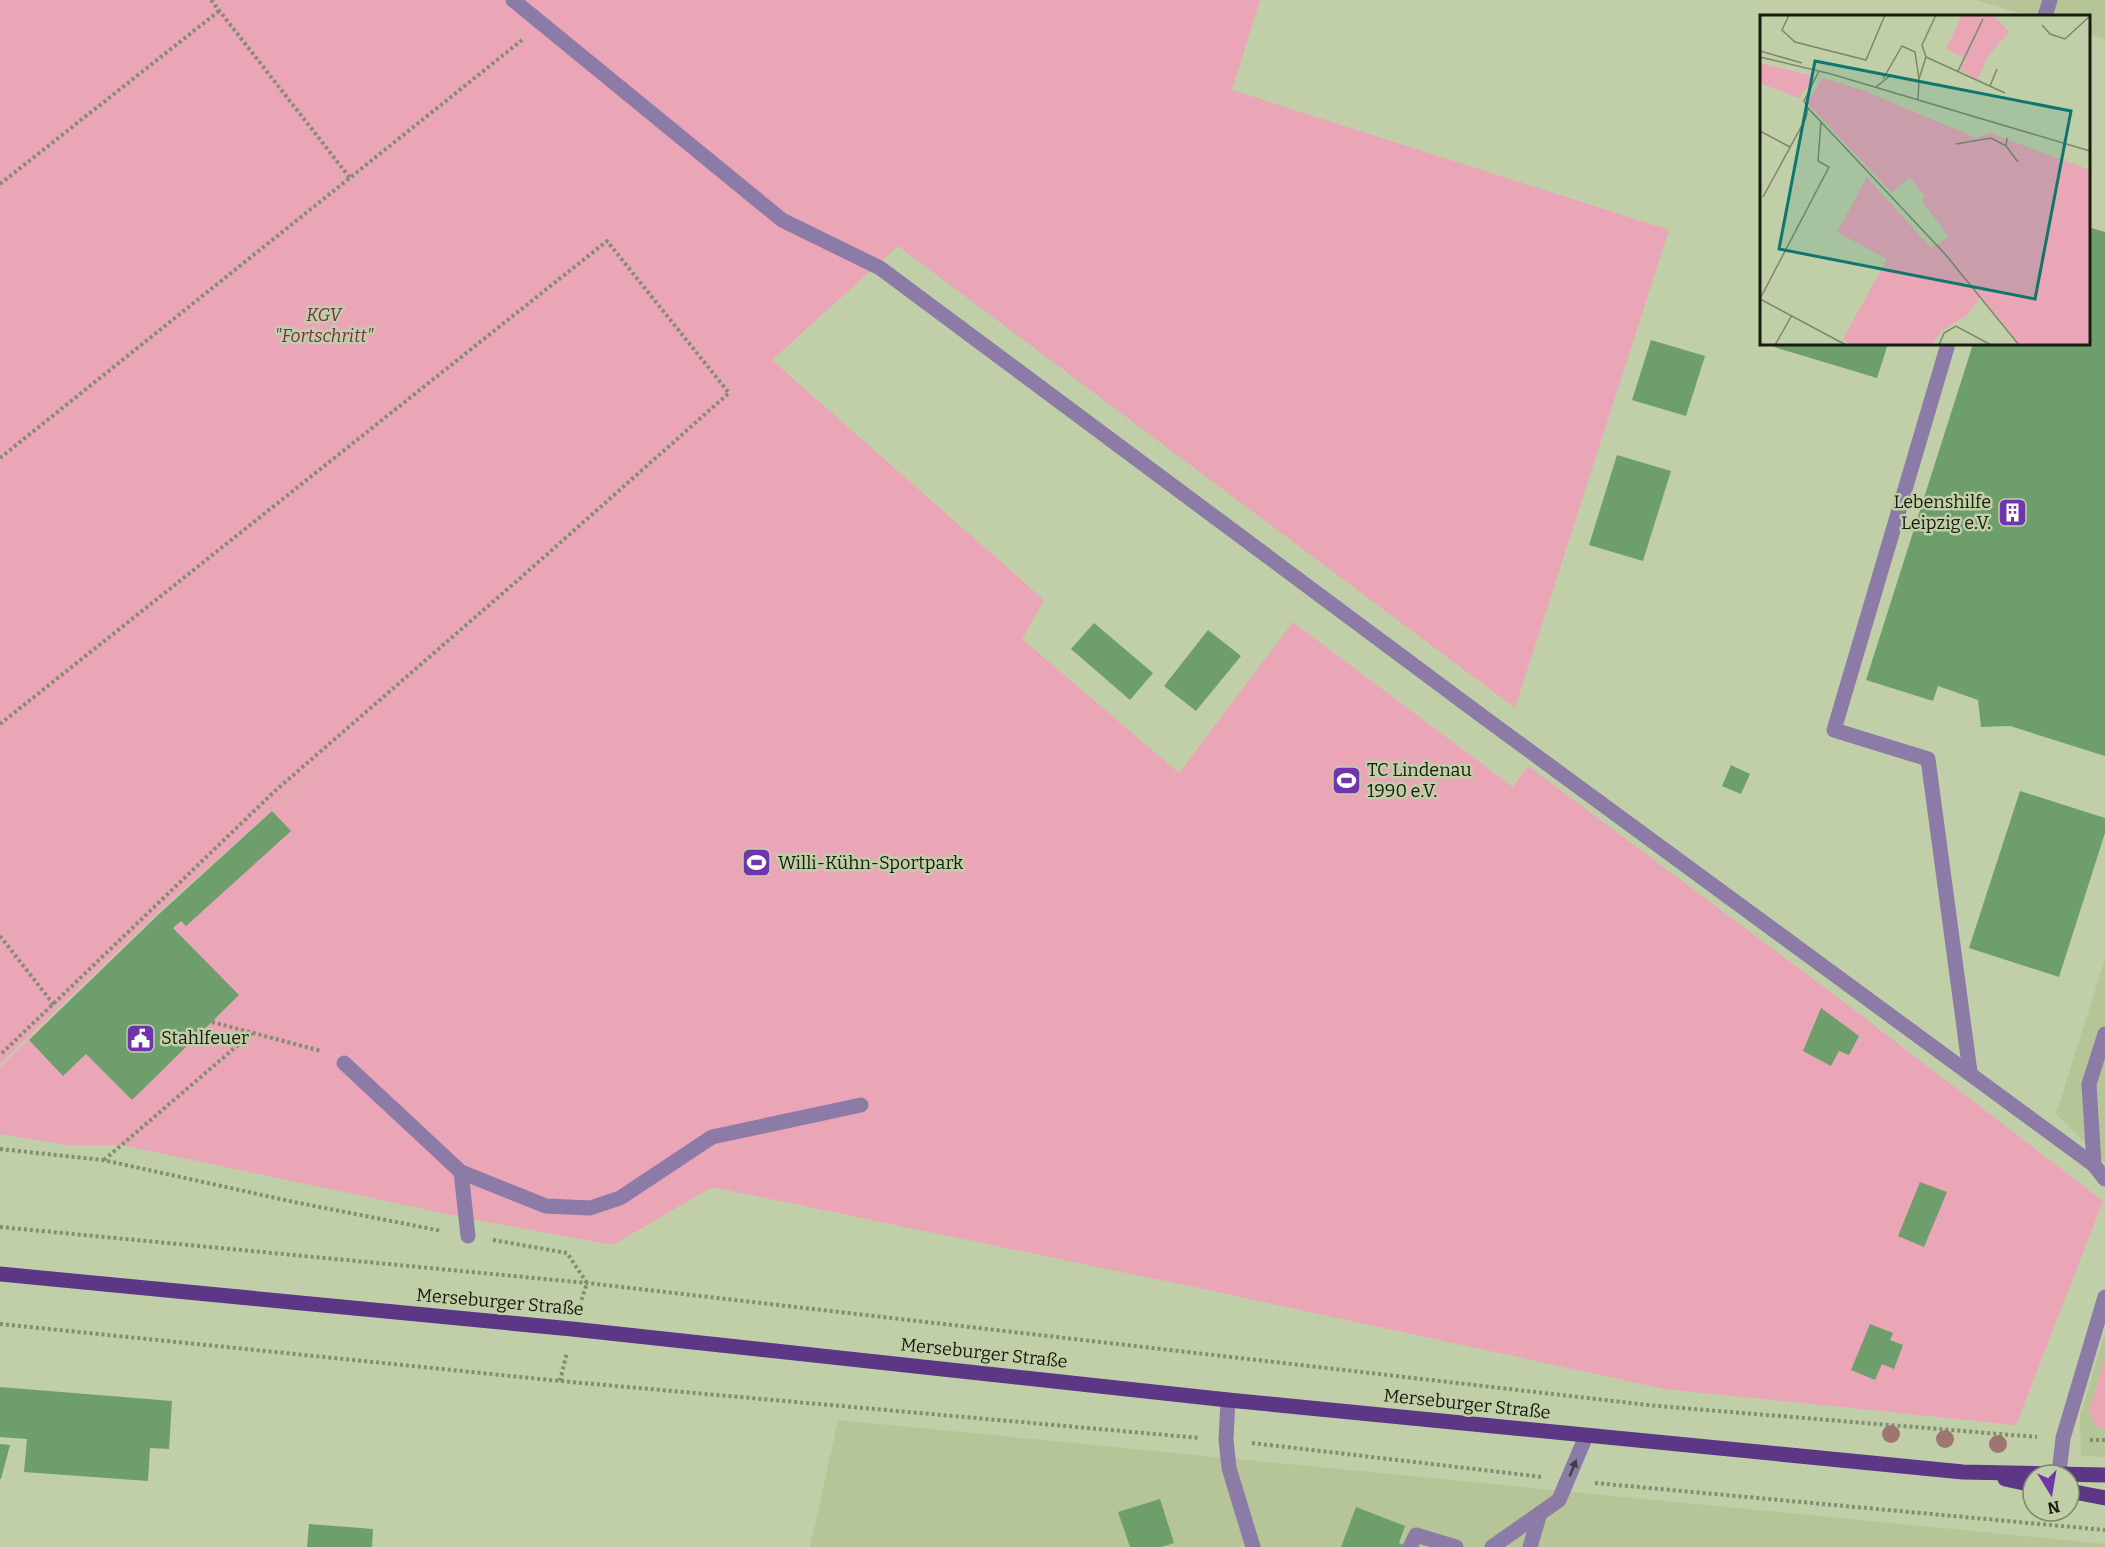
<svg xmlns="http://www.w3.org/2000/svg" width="2105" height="1547" viewBox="0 0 2105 1547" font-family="Bitter,serif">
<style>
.built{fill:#b5c597}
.green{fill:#eaa5b6}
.building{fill:#6e9e6b}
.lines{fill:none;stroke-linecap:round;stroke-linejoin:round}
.path{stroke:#838e70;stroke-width:4;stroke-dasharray:3 3;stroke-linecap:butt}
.minor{stroke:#8c7ba6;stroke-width:15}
.major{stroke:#5c3785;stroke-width:15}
.tree{fill:#9d7573}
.oneway{fill:#413d43}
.labels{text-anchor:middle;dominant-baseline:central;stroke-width:5;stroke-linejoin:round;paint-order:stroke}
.park-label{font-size:18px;font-style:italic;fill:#802b47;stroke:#c1cfa8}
.poi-label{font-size:18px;fill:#181c0e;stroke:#c1cfa8;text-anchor:start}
.street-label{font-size:18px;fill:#181c0e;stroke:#c1cfa8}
.inset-road{fill:none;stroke:#7d876a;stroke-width:1.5}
.view{fill:#0f766e;fill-opacity:0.15;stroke:#0f766e;stroke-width:3}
.inset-edge{fill:none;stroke:#181c0e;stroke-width:3}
</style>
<rect width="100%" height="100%" fill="#c1cfa8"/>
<g class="built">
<path d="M1976,0H2105V39L2089,34L2088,16H2030Z"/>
<path d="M2105,959V1163L2056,1114Z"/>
<path d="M2105,1333V1457L2081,1456L2080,1416Z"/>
<path d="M838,1420L2105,1544V1547H810Z"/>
</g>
<g class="green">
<path d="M0,0H1260L1232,90L1669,230L1515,708L898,246L772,360L1044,600L1022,639L1179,773L1293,622L1513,787L1528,766L1828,990L2103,1201L2016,1425L1665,1389L1199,1288L712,1187L613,1245L466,1218L122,1145H68L0,1134V1067L159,914L376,717L161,910L0,1064Z"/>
<path d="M2105,1358V1428H2097L2089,1411Z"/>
</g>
<g class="building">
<path d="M2088,227L2105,232V756L2010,726L1981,727L1978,700L1938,686L1933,701L1866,680L1973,344H2088Z"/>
<path d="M1651,340L1705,356L1686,416L1632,400Z"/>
<path d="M1775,344H1888L1877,378L1774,347Z"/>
<path d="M1617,455L1671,471L1643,561L1589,545Z"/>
<path d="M1094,623L1153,673L1130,700L1071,649Z"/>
<path d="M1208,630L1241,656L1196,711L1164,686Z"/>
<path d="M1731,765L1750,774L1741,794L1722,786Z"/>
<path d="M2020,791L2105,818V833L2059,977L1969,948Z"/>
<path d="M272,811L291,831L186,926L181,921L173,928L239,995L132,1100L86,1054L63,1076L29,1040L159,914Z"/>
<path d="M1821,1008L1859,1036L1849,1055L1839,1051L1831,1066L1803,1051Z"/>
<path d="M1920,1182L1947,1192L1924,1247L1898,1236Z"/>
<path d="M1870,1324L1893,1333L1890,1340L1903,1345L1894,1369L1882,1364L1875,1380L1851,1370Z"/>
<path d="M0,1387L172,1401L169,1449L150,1448L148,1481L24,1472L27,1439L0,1437Z"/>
<path d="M0,1444L10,1445L1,1479H0Z"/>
<path d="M1160,1499L1174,1543L1161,1547H1130L1118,1512Z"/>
<path d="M1356,1507L1405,1526L1399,1543L1409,1547H1341Z"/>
<path d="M309,1524L373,1529L372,1547H307Z"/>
</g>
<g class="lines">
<g class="path">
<path d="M211,0L350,178"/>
<path d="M0,184L219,11"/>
<path d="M0,458L522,40"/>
<path d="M0,724L607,241L729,393L526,573L275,791L0,1055"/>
<path d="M0,936L54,1005"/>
<path d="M212,1022L321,1051"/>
<path d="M0,1149L103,1160L294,1202L442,1231"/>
<path d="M104,1160L252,1033"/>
<path d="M0,1227L587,1283L1657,1406L2037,1437"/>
<path d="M493,1240L567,1253L587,1283L580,1305"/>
<path d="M0,1324L560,1381L1200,1438"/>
<path d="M560,1381L567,1352"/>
<path d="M2090,1440H2105"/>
<path d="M1252,1443L1543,1477"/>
<path d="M1595,1483L2105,1530"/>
</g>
<g class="minor">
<path d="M513,0L782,220L880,268L1482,716L2094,1165L2105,1179"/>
<path d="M2045,16L2050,0"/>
<path d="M1948,344L1834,730L1928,759L1970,1072"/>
<path d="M344,1063L461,1172L468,1236"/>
<path d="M2094,1165L2089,1084L2105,1034"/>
<path d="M461,1172L546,1206L590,1208L620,1198L712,1137L861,1105"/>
<path d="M1228,1400L1226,1440L1229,1468L1253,1547"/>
<path d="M2059,1473L2063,1438L2105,1297"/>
<path d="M1410,1547L1416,1535L1456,1547"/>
<path d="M1492,1547L1559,1500L1586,1436"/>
<path d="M1530,1547L1540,1513"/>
</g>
<g class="major">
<path d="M0,1274L572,1329L1228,1400L1963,1472L2105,1475"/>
<path d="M2005,1479L2033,1485"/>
<path d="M2069,1491L2105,1498"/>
</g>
</g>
<g class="tree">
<circle cx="1891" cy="1434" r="9"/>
<circle cx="1945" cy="1439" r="9"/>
<circle cx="1998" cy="1444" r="9"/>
</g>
<defs><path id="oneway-solid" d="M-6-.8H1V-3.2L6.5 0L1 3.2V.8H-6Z" transform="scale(1.5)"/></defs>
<use class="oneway" href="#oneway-solid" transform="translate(1573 1468) rotate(-68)"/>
<defs>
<symbol id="building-square" viewBox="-11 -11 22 22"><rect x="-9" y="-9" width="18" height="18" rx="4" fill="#7035ab" stroke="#c1cfa8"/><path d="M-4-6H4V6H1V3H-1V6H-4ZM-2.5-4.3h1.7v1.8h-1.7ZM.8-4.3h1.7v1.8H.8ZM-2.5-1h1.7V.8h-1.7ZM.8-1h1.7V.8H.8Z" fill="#fff"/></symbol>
<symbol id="stadium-square" viewBox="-11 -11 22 22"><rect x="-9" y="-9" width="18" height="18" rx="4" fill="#7035ab" stroke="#c1cfa8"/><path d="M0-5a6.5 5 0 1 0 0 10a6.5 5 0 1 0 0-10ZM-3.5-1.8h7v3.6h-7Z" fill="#fff"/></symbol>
<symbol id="civic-square" viewBox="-11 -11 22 22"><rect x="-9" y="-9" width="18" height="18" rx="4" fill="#7035ab" stroke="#c1cfa8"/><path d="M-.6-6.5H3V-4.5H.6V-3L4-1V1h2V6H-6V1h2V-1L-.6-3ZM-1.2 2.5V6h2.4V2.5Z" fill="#fff"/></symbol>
</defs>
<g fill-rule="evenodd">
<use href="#building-square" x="1996" y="496" width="33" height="33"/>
<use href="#stadium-square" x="1330" y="764" width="33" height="33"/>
<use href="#stadium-square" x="740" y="846" width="33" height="33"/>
<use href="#civic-square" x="124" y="1022" width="33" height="33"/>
</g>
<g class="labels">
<g class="park-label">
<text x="324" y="315">KGV<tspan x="324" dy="21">"Fortschritt"</tspan></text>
</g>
<g class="poi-label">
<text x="1991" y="502" text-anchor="end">Lebenshilfe<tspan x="1991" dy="21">Leipzig e.V.</tspan></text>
<text x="1367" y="770">TC Lindenau<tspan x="1367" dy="21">1990 e.V.</tspan></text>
<text x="778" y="863">Willi-Kühn-Sportpark</text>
<text x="161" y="1038">Stahlfeuer</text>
</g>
<g class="street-label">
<text transform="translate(500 1302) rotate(5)">Merseburger Straße</text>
<text transform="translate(984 1353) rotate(6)">Merseburger Straße</text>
<text transform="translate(1467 1404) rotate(6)">Merseburger Straße</text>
</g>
</g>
<g transform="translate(1760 15)">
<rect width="330" height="330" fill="#c1cfa8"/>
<path d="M202,0H233L249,17L228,41L218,64L200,55L205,43L186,34ZM0,48L53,61L54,63L39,83L0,68ZM63,63L105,76L216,123L230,118L330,155V330H260L221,281L207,300L181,316L172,330H93L83,324L127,244L77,217L107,162L171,233L189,222L162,186L165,182L150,162L132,178L47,88Z" fill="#eaa5b6"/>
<path class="inset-road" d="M29,0L22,15L35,27L106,45L125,0M282,10L290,19L305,24L330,1M0,36L42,48M0,42L71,59L330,136M166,42L245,78M59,56L44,86L48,93L185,239L259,330M198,56L223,4M123,64L142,31L155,37L159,64M230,71L237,54M116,72L131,60L140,63M158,85L159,64L166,42L162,30L176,0M0,116L30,132M247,123L246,131L258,147M196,129L231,123L246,131M3,182L46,103L48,93M0,284L69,152L58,146L61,107M0,284L86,330M15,330L32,300M179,330L184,318L196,311L231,330"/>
<path class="view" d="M55,46L311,96L275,284L19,234Z"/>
<rect width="330" height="330" class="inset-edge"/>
</g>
<g transform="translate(2051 1493) rotate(169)"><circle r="28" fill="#c1cfa8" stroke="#7d876a" stroke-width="1.5"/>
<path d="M0-4.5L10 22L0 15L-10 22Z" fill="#7035ab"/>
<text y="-9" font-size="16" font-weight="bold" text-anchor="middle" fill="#181c0e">N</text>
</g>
</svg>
